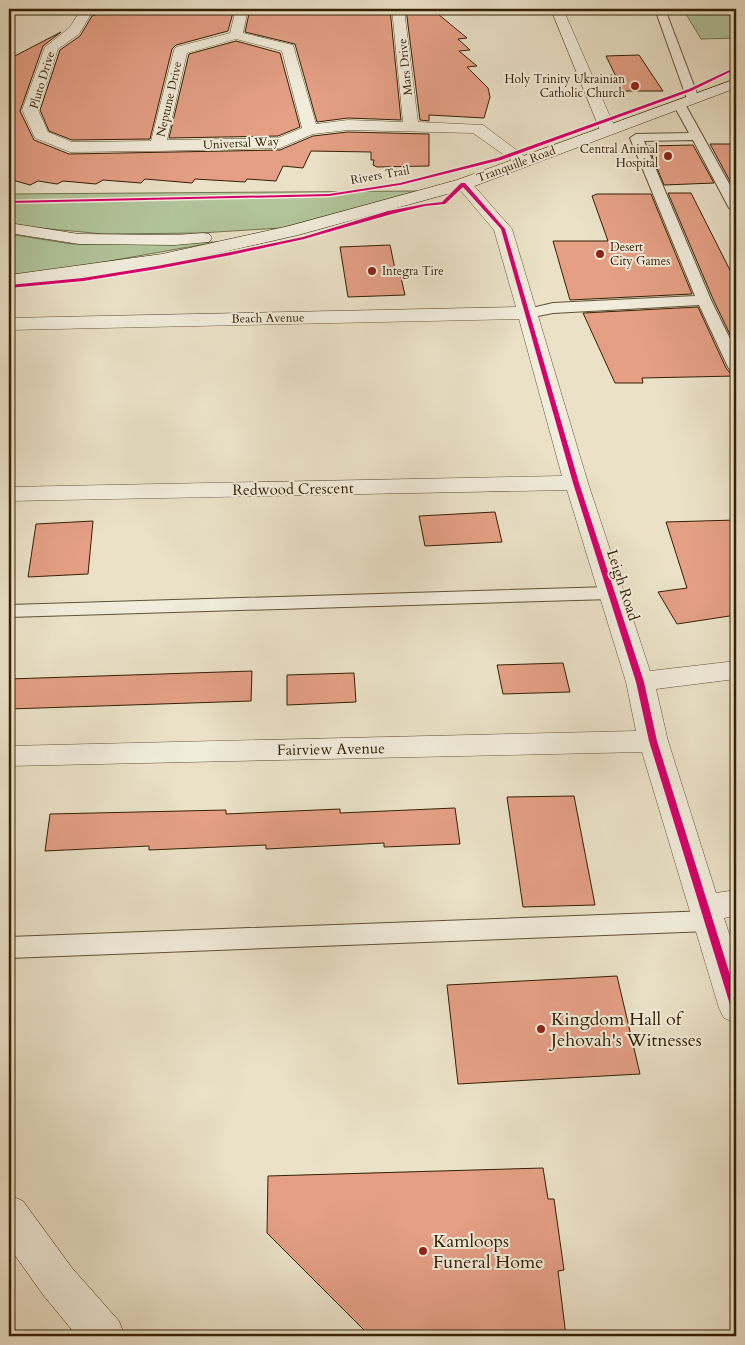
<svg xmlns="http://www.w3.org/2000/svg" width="745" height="1345" viewBox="0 0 745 1345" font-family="Cardo,serif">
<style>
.green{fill:#b1c49a;stroke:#73724e}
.building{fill:#e49f85;stroke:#352103}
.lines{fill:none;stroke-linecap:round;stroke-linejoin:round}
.service-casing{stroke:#625134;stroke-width:2}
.minor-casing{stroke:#625134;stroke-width:1}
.secondary-casing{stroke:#352103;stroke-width:1}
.service{fill:#f1ecdb;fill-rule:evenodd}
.minor{fill:#f1ecdb;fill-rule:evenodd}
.secondary{fill:#f1ecdb;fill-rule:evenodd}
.cycleway-casing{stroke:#f1ecdb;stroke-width:3}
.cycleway{fill:#d6006c;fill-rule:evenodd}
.poi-dot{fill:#8f2418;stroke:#f1ecdb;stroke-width:2}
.labels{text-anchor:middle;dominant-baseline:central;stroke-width:4;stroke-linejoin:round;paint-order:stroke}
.far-street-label{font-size:12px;fill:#352103;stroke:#f1ecdb}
.far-poi-label{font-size:12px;fill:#352103;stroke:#f1ecdb;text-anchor:end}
.street-label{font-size:15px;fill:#352103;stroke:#f1ecdb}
.near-poi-label{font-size:18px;fill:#352103;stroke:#f1ecdb;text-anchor:start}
</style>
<rect width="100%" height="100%" fill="#eae1c7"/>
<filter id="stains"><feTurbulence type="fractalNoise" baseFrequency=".004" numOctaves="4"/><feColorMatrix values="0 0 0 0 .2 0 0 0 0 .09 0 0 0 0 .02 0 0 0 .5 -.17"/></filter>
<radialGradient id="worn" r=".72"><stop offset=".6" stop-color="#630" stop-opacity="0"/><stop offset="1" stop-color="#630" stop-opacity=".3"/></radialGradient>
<g class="green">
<path d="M683,9H729L736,19V38L701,39Z"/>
<path d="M417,191L281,228L200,233L104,234L29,227L9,223V194Z"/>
<path d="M9,234L72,244L217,242L53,271L9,275Z"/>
</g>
<g class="building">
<path d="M111,9H234L228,31L176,45L172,49L150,139L72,140L49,131L40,110L60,50L80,36L92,16Z"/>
<path d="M250,9L326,10L327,9H390L401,120L348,118L317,122L295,44L245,32Z"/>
<path d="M406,9H432L467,38L458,39L470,50L459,51L477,66L467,67L488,88L490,97L484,118L429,115V121L420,120Z"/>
<path d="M61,32L43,46L20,111L34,140L69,154L280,150L313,136L348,132L429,134V166L377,167L373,165L374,160H371V152L311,151L303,168L283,166L276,181L247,179L245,182L195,179L192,183L145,179L141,183L103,180L96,184L63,181L57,184L38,181L30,185L9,179V59Z"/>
<path d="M236,41L280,53L300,127L278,136L169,138L189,54Z"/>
<path d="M639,55L663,91H623L606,56Z"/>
<path d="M710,144H736V183H731Z"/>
<path d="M693,145L714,183L664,185L648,146Z"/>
<path d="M668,193H691L736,282V347L713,299Z"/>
<path d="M597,194H651L692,294L570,300L553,241H608L592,196Z"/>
<path d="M390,245L395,269H399L405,295L348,297L340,247Z"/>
<path d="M698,307L726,368L729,372L736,374V376L642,378L643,383H615L583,313Z"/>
<path d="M495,512L502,542L425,546L419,516Z"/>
<path d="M736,520V615L677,624L658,592L687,588L666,522Z"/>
<path d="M93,521L88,574L28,577L36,524Z"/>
<path d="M563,663L570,692L503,694L497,665Z"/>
<path d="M252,671L251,701L9,709V679Z"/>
<path d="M354,673L356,702L287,705V675Z"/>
<path d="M574,796L595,905L523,907L507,797Z"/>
<path d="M455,808L460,844L384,847V843L266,849V845L149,850V846L45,851L50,814L226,810V814L340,809V813Z"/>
<path d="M617,976L640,1074L458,1084L447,985Z"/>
<path d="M543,1168L548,1199H554L564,1270L558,1271L566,1336H370L267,1233L268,1176Z"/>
</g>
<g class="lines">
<defs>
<g id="service">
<path d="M655,9H665L699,99L697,101H689L687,99Z"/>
<path d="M679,101L685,104L736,196V212L729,208L693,140L644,141L711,300L736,351V372L730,370L728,367L699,305L553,313L528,318L523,316L520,313L523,310L553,303L695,296L630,138L636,134L689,133L673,104Z"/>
<path d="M611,587L618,589L621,593L618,597L611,599L9,617V605Z"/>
<path d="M709,911L718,914L722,921L718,928L709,931L9,958V937Z"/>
</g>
<g id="minor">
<path d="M82,9H94L79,34L58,49L38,110L48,132L72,142L151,141L174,50L176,47L230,33L236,9H248L243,33L293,45L316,124L348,120L403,122L392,9H404L418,122L483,125L531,161L529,164H517L473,133L348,130L313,134L280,148L158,151L70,152L35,138L22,110L45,47L69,28ZM236,39L282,51L302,128L278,138L167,140L187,53Z"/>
<path d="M551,9H563L616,130L614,133H602L600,130Z"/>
<path d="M463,179L469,180L512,229L588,483L650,671L736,661V679L656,689L668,741L716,893L736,890V916L724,918L736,955V1023L724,1018L719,1008L642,752L9,766V746L636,731L626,682L567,490L9,501V487L562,476L519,319L9,330V318L516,307L494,230L455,184L457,180Z"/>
</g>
<g id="secondary">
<path d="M736,79V88L469,188L298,235L162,266L9,287V275L162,254L289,226L457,180Z"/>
<path d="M9,223L79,234L175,235L203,233L209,234L212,238L209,242L175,245L79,244L9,233Z"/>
<path d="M9,1195L23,1201L72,1268L119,1321L125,1336H77L44,1296L9,1247Z"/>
</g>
</defs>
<use href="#service" class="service-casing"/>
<use href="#minor" class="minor-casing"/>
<use href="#secondary" class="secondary-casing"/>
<use href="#service" class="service"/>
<use href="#minor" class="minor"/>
<use href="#secondary" class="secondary"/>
<defs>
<g id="cycleway">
<path d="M736,67V69L691,91L501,160L400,185L329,196L9,203V201L329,194L400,183L497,158L689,89Z"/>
<path d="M461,183H465L505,229L579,483L644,682L657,741L736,994V1012L733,1011L731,1008L649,741L636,682L573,483L501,229L463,187L445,204L425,206L392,214L304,239L231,255L157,269L83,281L9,288V285L83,278L157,266L231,252L303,237L388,211L425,204L442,202Z"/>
</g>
</defs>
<use href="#cycleway" class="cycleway-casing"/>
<use href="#cycleway" class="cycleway"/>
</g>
<g class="poi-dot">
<circle cx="635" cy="86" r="5"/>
<circle cx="668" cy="156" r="5"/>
<circle cx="600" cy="254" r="5"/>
<circle cx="372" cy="271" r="5"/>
<circle cx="541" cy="1029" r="5"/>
<circle cx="423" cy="1251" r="5"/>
</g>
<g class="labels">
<g class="far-street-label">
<text transform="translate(405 67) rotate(-96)">Mars Drive</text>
<text transform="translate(42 80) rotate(-73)">Pluto Drive</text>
<text transform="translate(169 99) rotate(-77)">Neptune Drive</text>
<text transform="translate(241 143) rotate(-3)">Universal Way</text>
<text transform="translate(516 164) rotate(-20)">Tranquille Road</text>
<text transform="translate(380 175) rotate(-10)">Rivers Trail</text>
<text transform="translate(268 318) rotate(-1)">Beach Avenue</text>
</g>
<g class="far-poi-label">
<text x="625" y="79">Holy Trinity Ukrainian<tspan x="625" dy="14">Catholic Church</tspan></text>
<text x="658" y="149">Central Animal<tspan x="658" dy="14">Hospital</tspan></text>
<text x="610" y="247" text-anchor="start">Desert<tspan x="610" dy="14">City Games</tspan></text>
<text x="382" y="271" text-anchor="start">Integra Tire</text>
</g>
<g class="street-label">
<text transform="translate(293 489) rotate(-1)">Redwood Crescent</text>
<text transform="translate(623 585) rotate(72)">Leigh Road</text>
<text transform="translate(331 749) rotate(-1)">Fairview Avenue</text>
</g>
<g class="near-poi-label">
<text x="551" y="1019">Kingdom Hall of<tspan x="551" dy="21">Jehovah's Witnesses</tspan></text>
<text x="433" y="1241">Kamloops<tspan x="433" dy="21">Funeral Home</tspan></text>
</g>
</g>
<rect width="745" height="1345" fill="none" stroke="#eae1c7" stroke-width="30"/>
<rect x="10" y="10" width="725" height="1325" fill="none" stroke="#352103" stroke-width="2.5"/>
<rect x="15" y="15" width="715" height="1315" fill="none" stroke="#352103"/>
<rect width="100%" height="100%" filter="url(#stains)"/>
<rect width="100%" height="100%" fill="url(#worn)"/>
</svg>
